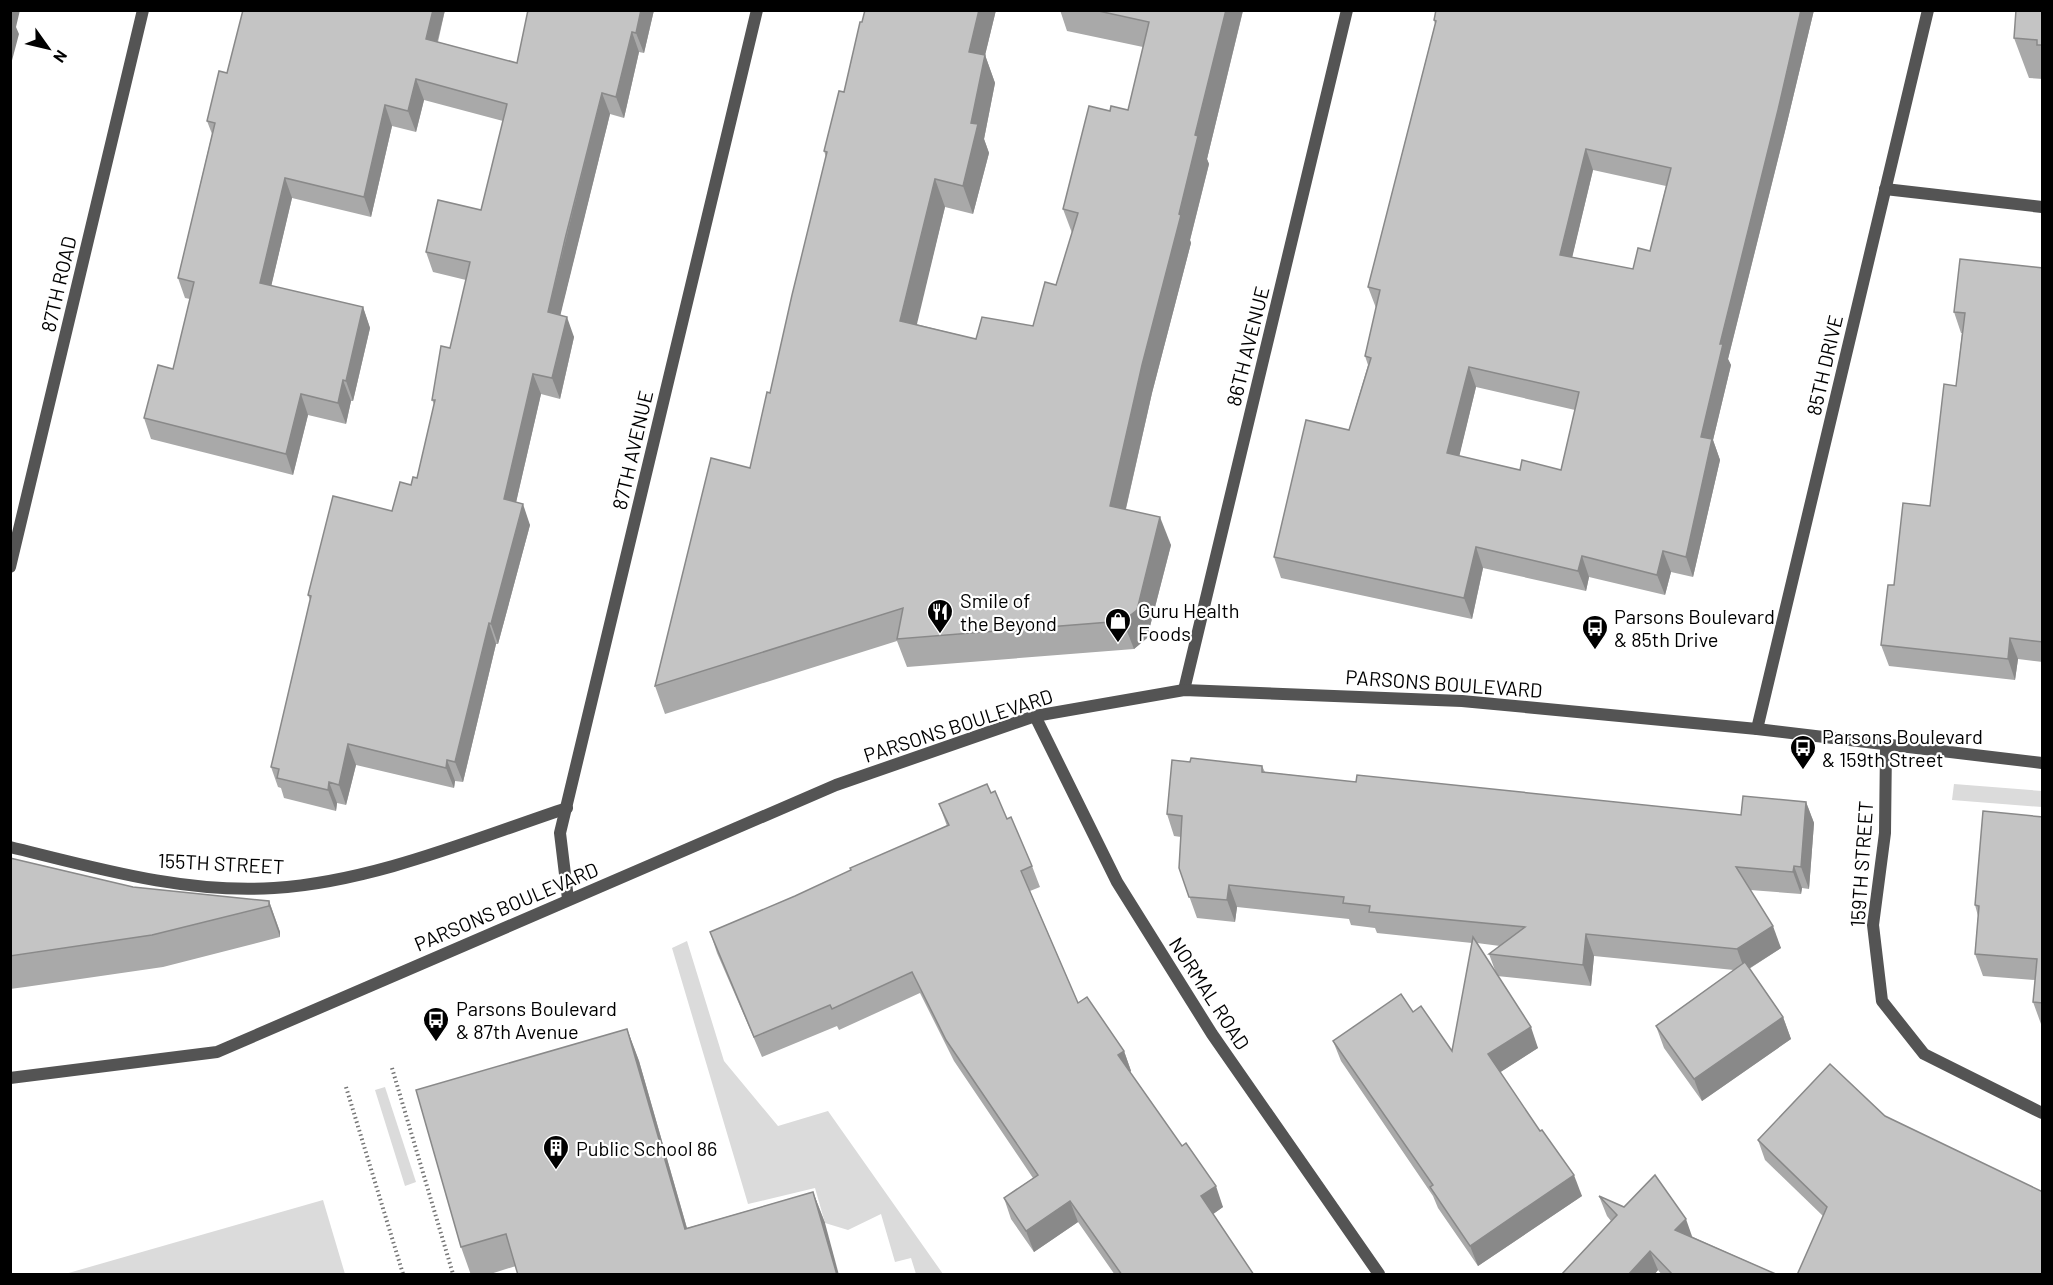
<svg xmlns="http://www.w3.org/2000/svg" width="2053" height="1285" viewBox="0 0 2053 1285" font-family="Barlow,sans-serif">
<style>
.green{fill:#dbdbdb}
.lines{fill:none;stroke-linecap:round;stroke-linejoin:round}
.path{stroke:#767676;stroke-width:4;stroke-dasharray:1.5 3;stroke-linecap:butt}
.minor{stroke:#545454;stroke-width:12}
.tertiary{stroke:#545454;stroke-width:12}
.wall{fill:#a9a9a9;fill-rule:evenodd}
.shaded-wall{fill:#898989}
.building{fill:#c4c4c4;stroke:#898989;stroke-width:1.5;fill-rule:evenodd}
.labels{text-anchor:middle;dominant-baseline:central;stroke-width:4.5;stroke-linejoin:round;paint-order:stroke}
.street-label{font-size:20px;fill:#000;stroke:#fff}
.poi-label{font-size:20px;fill:#000;stroke:#fff;text-anchor:start}
</style>
<rect width="100%" height="100%" fill="#fff"/>
<g class="green">
<path d="M1954,784L2042,791V807L1952,800Z"/>
<path d="M687,941L724,1061L778,1126L828,1111L943,1274H916L911,1258L895,1262L881,1214L848,1230L825,1223L815,1188L748,1204L672,948Z"/>
<path d="M385,1087L416,1182L405,1186L375,1090Z"/>
<path d="M323,1200L345,1274H65Z"/>
</g>
<g class="lines">
<g class="path">
<path d="M392,1068L453,1274"/>
<path d="M346,1087L403,1274"/>
</g>
<g class="minor">
<path d="M1885,189L2042,207"/>
<path d="M10,567L143,10"/>
<path d="M1184,690L1347,10"/>
<path d="M1035,716L1117,882L1212,1034L1379,1274"/>
<path d="M1757,729L1928,10"/>
<path d="M1886,745L1885,833L1873,925L1882,1001L1924,1054L2042,1113"/>
<path d="M10,847C96,868 185,894 274,888C372,882 474,839 567,808"/>
<path d="M568,899L560,833L757,10"/>
</g>
<path class="tertiary" d="M10,1078L217,1052L836,785L1035,716L1184,690L1462,701L1757,729L2042,763"/>
</g>
<g class="wall">
<path d="M243,10H445L438,42L517,63L654,10L644,53L639,52L624,118L610,114L560,315L574,337L560,399L541,394L516,502L530,525L498,644H496L463,782L455,781L454,788L356,765L346,805L337,803L336,811L284,798L281,788L278,787L271,767L310,600L308,595L392,511L417,478L434,404L432,400L450,348L466,280L433,272L426,252L481,210L503,121L424,100L416,132L392,126L371,217L292,198L271,286L363,307L370,328L353,401H351L346,424L308,415L293,475L151,439L144,418L173,369L190,299L185,298L178,278L212,134L207,121L227,73Z"/>
<path d="M865,10H996L985,55L995,83L984,139L989,153L973,214L945,207L916,324L976,339L1033,326L1056,285L1072,233L1063,209L1110,111L1128,110L1143,47L1067,31L1060,10H1246V12L1243,11L1207,159L1209,164L1190,240L1191,243L1152,393L1126,509L1171,545L1147,638L1134,649L907,667L897,641L665,714L655,686L750,468L770,393L826,157L824,151L844,92Z"/>
<path d="M1436,10H1814L1785,131L1728,359L1731,365L1713,440L1720,460L1693,577L1671,572L1665,595L1589,577L1586,591L1483,568L1472,619L1281,578L1274,557L1349,430L1368,365L1365,356L1376,308L1368,287L1435,24L1434,20ZM1593,170L1666,186L1650,251L1633,269L1572,257ZM1476,387L1575,410L1561,470H1520L1459,456Z"/>
<path d="M2043,10V79L2029,78L2014,38Z"/>
<path d="M2043,268V662L2018,659L2015,680L1889,666L1881,645L1894,585L1930,506L1956,386L1962,333H1961L1954,312Z"/>
<path d="M1190,762L1262,766L1265,772L1356,782L1741,815L1806,802L1814,823L1809,889L1802,888L1801,894L1750,890L1781,948L1749,969L1783,1017L1791,1039L1702,1101L1664,1048L1656,1026L1734,970L1594,956L1591,986L1497,976L1538,1048L1500,1072L1582,1196L1478,1266L1438,1208L1433,1196L1341,1061L1333,1041L1413,1012L1452,1051L1472,943L1377,933L1375,928L1351,925L1349,919L1237,907L1235,922L1197,918L1179,868L1181,837L1174,836L1167,814ZM1477,943L1500,946L1489,954L1496,973Z"/>
<path d="M991,793L1032,866L1040,887L1030,891L1078,1003L1124,1051L1131,1071L1130,1072L1223,1207L1213,1214L1254,1275H1115L1078,1222L1034,1252L1011,1219L1004,1198L1033,1178L954,1061L920,993L839,1030L837,1026L762,1057L717,953L710,932L795,896L947,826L939,804Z"/>
<path d="M2043,817V1024H2041L2033,1002L2035,980L1983,976L1975,954L1978,916L1975,905Z"/>
<path d="M10,858L133,887L269,901L280,932V937L163,967L25,987L10,989Z"/>
<path d="M627,1029L639,1061L687,1228L813,1192L825,1223L516,1266L487,1275H471L461,1247Z"/>
<path d="M1885,1116L1823,1216L1765,1160L1758,1140Z"/>
<path d="M1599,1196L1693,1237L1778,1275H1662L1658,1270L1654,1275H1561L1611,1221L1607,1216Z"/>
</g>
<g class="shaded-wall">
<path d="M10,10H20L16,27L19,34L10,68Z"/>
<path d="M433,10H445L433,59L426,39Z"/>
<path d="M641,10H654L644,53L636,33Z"/>
<path d="M979,10H996L979,80L969,52Z"/>
<path d="M1226,10H1243L1207,159L1209,164L1190,240L1191,243L1152,393L1120,534L1110,506L1142,365L1195,135Z"/>
<path d="M1801,10H1814L1785,131L1728,359L1731,365L1713,440L1720,460L1693,577L1686,557L1701,437L1720,344Z"/>
<path d="M632,32L639,52L624,118L616,97Z"/>
<path d="M985,55L995,83L984,139L989,153L973,214L963,186L971,123Z"/>
<path d="M416,79L424,100L416,132L408,111Z"/>
<path d="M602,93L610,114L556,333L548,312Z"/>
<path d="M385,105L392,126L371,217L364,197Z"/>
<path d="M1586,149L1593,170L1568,275L1560,255Z"/>
<path d="M285,178L292,198L267,304L260,283Z"/>
<path d="M935,179L945,207L911,349L900,321Z"/>
<path d="M363,307L370,328L353,401L346,381Z"/>
<path d="M567,317L574,337L560,399L552,378Z"/>
<path d="M1469,367L1476,387L1455,474L1447,453Z"/>
<path d="M533,374L541,394L512,520L504,499Z"/>
<path d="M343,380L351,401L346,424L338,403Z"/>
<path d="M301,394L308,415L293,475L286,454Z"/>
<path d="M523,504L530,525L498,644L491,624Z"/>
<path d="M1160,517L1171,545L1147,638L1134,649L1123,621Z"/>
<path d="M1476,547L1483,568L1472,619L1464,598Z"/>
<path d="M1663,551L1671,572L1665,595L1657,575Z"/>
<path d="M1582,556L1589,577L1586,591L1578,571Z"/>
<path d="M489,623L496,644L463,782L455,762Z"/>
<path d="M2010,638L2018,659L2015,680L2008,659Z"/>
<path d="M348,744L356,765L346,805L339,785Z"/>
<path d="M447,760L455,781L454,788L446,768Z"/>
<path d="M329,782L337,803L336,811L328,790Z"/>
<path d="M1806,802L1814,823L1809,889L1801,867Z"/>
<path d="M1794,866L1802,888L1801,894L1793,872Z"/>
<path d="M1229,885L1237,907L1235,922L1227,900Z"/>
<path d="M269,901L280,932V937L269,906Z"/>
<path d="M1773,926L1781,948L1745,971L1737,949Z"/>
<path d="M1586,934L1594,956L1591,986L1583,965Z"/>
<path d="M1783,1017L1791,1039L1702,1101L1694,1079Z"/>
<path d="M1531,1027L1538,1048L1496,1075L1488,1054Z"/>
<path d="M627,1029L639,1061L696,1260L685,1229Z"/>
<path d="M1124,1051L1131,1071L1126,1075L1118,1055Z"/>
<path d="M1574,1175L1582,1196L1478,1266L1470,1246Z"/>
<path d="M1216,1186L1223,1207L1209,1217L1201,1196Z"/>
<path d="M813,1192L825,1223L839,1275H837Z"/>
<path d="M1070,1201L1078,1222L1034,1252L1026,1231Z"/>
<path d="M1686,1219L1693,1239L1675,1230Z"/>
<path d="M1650,1251L1658,1270L1654,1275H1628Z"/>
</g>
<g class="building">
<path d="M243,10H433L426,39L517,63L528,10H641L636,33L632,32L616,97L602,93L565,239L548,312L567,317L552,378L533,374L504,499L523,504L491,624L489,623L455,762L447,760L446,768L348,744L339,785L329,782L328,790L277,778L279,769L271,767L311,596L308,595L333,496L392,511L400,482L411,485L413,477L417,478L435,400H432L441,346L450,348L470,262L426,252L438,200L481,210L507,104L416,79L408,111L385,105L364,197L285,178L260,283L363,307L346,381L343,380L338,403L301,394L286,454L144,418L158,365L173,369L194,282L178,278L215,123L207,121L219,71L227,73Z"/>
<path d="M865,10H979L969,52L985,55L971,123L978,124L963,186L935,179L900,321L976,339L982,317L1033,326L1045,282L1056,285L1078,213L1063,209L1089,106L1110,111L1111,106L1128,110L1149,22L1094,10H1226L1195,135L1198,136L1179,214L1181,215L1142,365L1110,506L1160,517L1137,610L1123,621L897,639L903,608L655,686L711,458L750,468L767,392L770,393L792,295L827,152L824,151L839,91L844,92L860,22H862Z"/>
<path d="M1436,10H1801L1778,110L1720,344H1723L1701,437L1712,439L1686,557L1663,551L1657,575L1582,556L1578,571L1476,547L1464,598L1274,557L1306,420L1349,430L1371,358L1365,356L1380,290L1368,287L1436,21L1434,20ZM1586,149L1671,168L1650,251L1638,248L1633,269L1560,255ZM1469,367L1579,392L1561,470L1522,460L1520,470L1447,453Z"/>
<path d="M2016,10H2043V45H2037V40L2014,38Z"/>
<path d="M1960,259L2043,268V642L2010,638L2008,659L1881,645L1888,585H1894L1903,503L1930,506L1944,384L1956,386L1965,313L1954,312Z"/>
<path d="M1191,758L1262,766V772L1356,782L1357,775L1741,815L1743,796L1806,802L1801,867L1794,866L1793,872L1736,867L1773,926L1737,949L1586,934L1583,965L1489,954L1525,927L1369,912L1370,906L1343,903L1344,897L1229,885L1227,900L1189,897L1179,868L1182,816L1167,814L1172,760L1190,762Z"/>
<path d="M987,784L991,793L995,791L1007,819L1011,817L1032,866L1021,871L1078,1003L1087,997L1124,1051L1118,1055L1182,1146L1186,1143L1216,1186L1201,1196L1254,1275H1122L1070,1201L1026,1231L1004,1198L1038,1175L946,1040L912,972L832,1009L830,1005L754,1037L710,932L795,896L851,870L850,868L949,825L939,804Z"/>
<path d="M1983,811L2043,817V1003L2033,1002L2037,959L1975,954L1979,906L1975,905Z"/>
<path d="M10,858L133,887L269,901V906L152,935L10,956Z"/>
<path d="M1473,937L1531,1027L1488,1054L1540,1131L1542,1130L1574,1175L1470,1246L1430,1187L1433,1185L1333,1041L1401,994L1413,1012L1421,1006L1452,1051Z"/>
<path d="M1745,962L1783,1017L1694,1079L1656,1026Z"/>
<path d="M627,1029L685,1229L813,1192L837,1275H518L506,1234L461,1247L416,1090Z"/>
<path d="M1830,1064L1885,1116L2043,1192V1275H1797L1827,1207L1758,1140Z"/>
<path d="M1655,1175L1686,1219L1675,1230L1778,1275H1673L1650,1251L1628,1275H1561L1617,1215L1599,1196L1624,1207Z"/>
</g>
<defs>
<symbol id="restaurant-pin" viewBox="-11 -11 22 30"><path d="M0 17L-7.5 6A9.5 9.5 0 1 1 7.5 6Z" fill="#000" stroke="#fff"/><path d="M-5-6h1v4h1v-4h1v4h1v-4h1v5L-1.5 .5V6h-2V.5L-5-1ZM5-6V6H3V1.5H1.5Q1.5-4 5-6Z" fill="#fff"/></symbol>
<symbol id="shop-pin" viewBox="-11 -11 22 30"><path d="M0 17L-7.5 6A9.5 9.5 0 1 1 7.5 6Z" fill="#000" stroke="#fff"/><path d="M-5-2.5h2.3a2.7 3.5 0 0 1 5.4 0H5L5.5 6h-11ZM-1.5-2.5h3a1.5 2.3 0 0 0-3 0Z" fill="#fff"/></symbol>
<symbol id="bus-pin" viewBox="-11 -11 22 30"><path d="M0 17L-7.5 6A9.5 9.5 0 1 1 7.5 6Z" fill="#000" stroke="#fff"/><path d="M-5-6H5V4H4V6H2V4H-2V6H-4V4H-5ZM-3.5-4V0h7V-4ZM-3.5 1.2v1.5H-2V1.2ZM2 1.2v1.5H3.5V1.2Z" fill="#fff"/></symbol>
<symbol id="building-pin" viewBox="-11 -11 22 30"><path d="M0 17L-7.5 6A9.5 9.5 0 1 1 7.5 6Z" fill="#000" stroke="#fff"/><path d="M-4-6H4V6H1V3H-1V6H-4ZM-2.5-4.3h1.7v1.8h-1.7ZM.8-4.3h1.7v1.8H.8ZM-2.5-1h1.7V.8h-1.7ZM.8-1h1.7V.8H.8Z" fill="#fff"/></symbol>
</defs>
<g fill-rule="evenodd">
<use href="#restaurant-pin" x="925" y="597" width="30" height="40"/>
<use href="#shop-pin" x="1103" y="606" width="30" height="40"/>
<use href="#bus-pin" x="1580" y="613" width="30" height="40"/>
<use href="#bus-pin" x="1788" y="733" width="30" height="40"/>
<use href="#bus-pin" x="421" y="1005" width="30" height="40"/>
<use href="#building-pin" x="541" y="1133" width="30" height="40"/>
</g>
<g class="labels">
<g class="street-label">
<text transform="translate(58 284) rotate(-77)">87TH ROAD</text>
<text transform="translate(1247 346) rotate(-76)">86TH AVENUE</text>
<text transform="translate(1824 365) rotate(-77)">85TH DRIVE</text>
<text transform="translate(632 450) rotate(-77)">87TH AVENUE</text>
<text transform="translate(1444 683) rotate(4)">PARSONS BOULEVARD</text>
<text transform="translate(958 725) rotate(-18)">PARSONS BOULEVARD</text>
<text transform="translate(221 863) rotate(3)">155TH STREET</text>
<text transform="translate(1861 864) rotate(-86)">159TH STREET</text>
<text transform="translate(506 906) rotate(-23)">PARSONS BOULEVARD</text>
<text transform="translate(1210 993) rotate(57)">NORMAL ROAD</text>
</g>
<g class="poi-label">
<text x="960" y="600">Smile of<tspan x="960" dy="23">the Beyond</tspan></text>
<text x="1138" y="610">Guru Health<tspan x="1138" dy="23">Foods</tspan></text>
<text x="1614" y="616">Parsons Boulevard<tspan x="1614" dy="23">&amp; 85th Drive</tspan></text>
<text x="1822" y="736">Parsons Boulevard<tspan x="1822" dy="23">&amp; 159th Street</tspan></text>
<text x="456" y="1008">Parsons Boulevard<tspan x="456" dy="23">&amp; 87th Avenue</tspan></text>
<text x="576" y="1148">Public School 86</text>
</g>
</g>
<rect width="2053" height="1285" fill="none" stroke="#000000" stroke-width="24"/>
<g transform="translate(48 48) rotate(124)" stroke="#ffffff" stroke-width="4.5" paint-order="stroke">
<path d="M0-4.5L10 22L0 15L-10 22Z" fill="#000000"/>
<text y="-9" font-size="16" font-weight="bold" text-anchor="middle" fill="#000000">N</text>
</g>
</svg>
